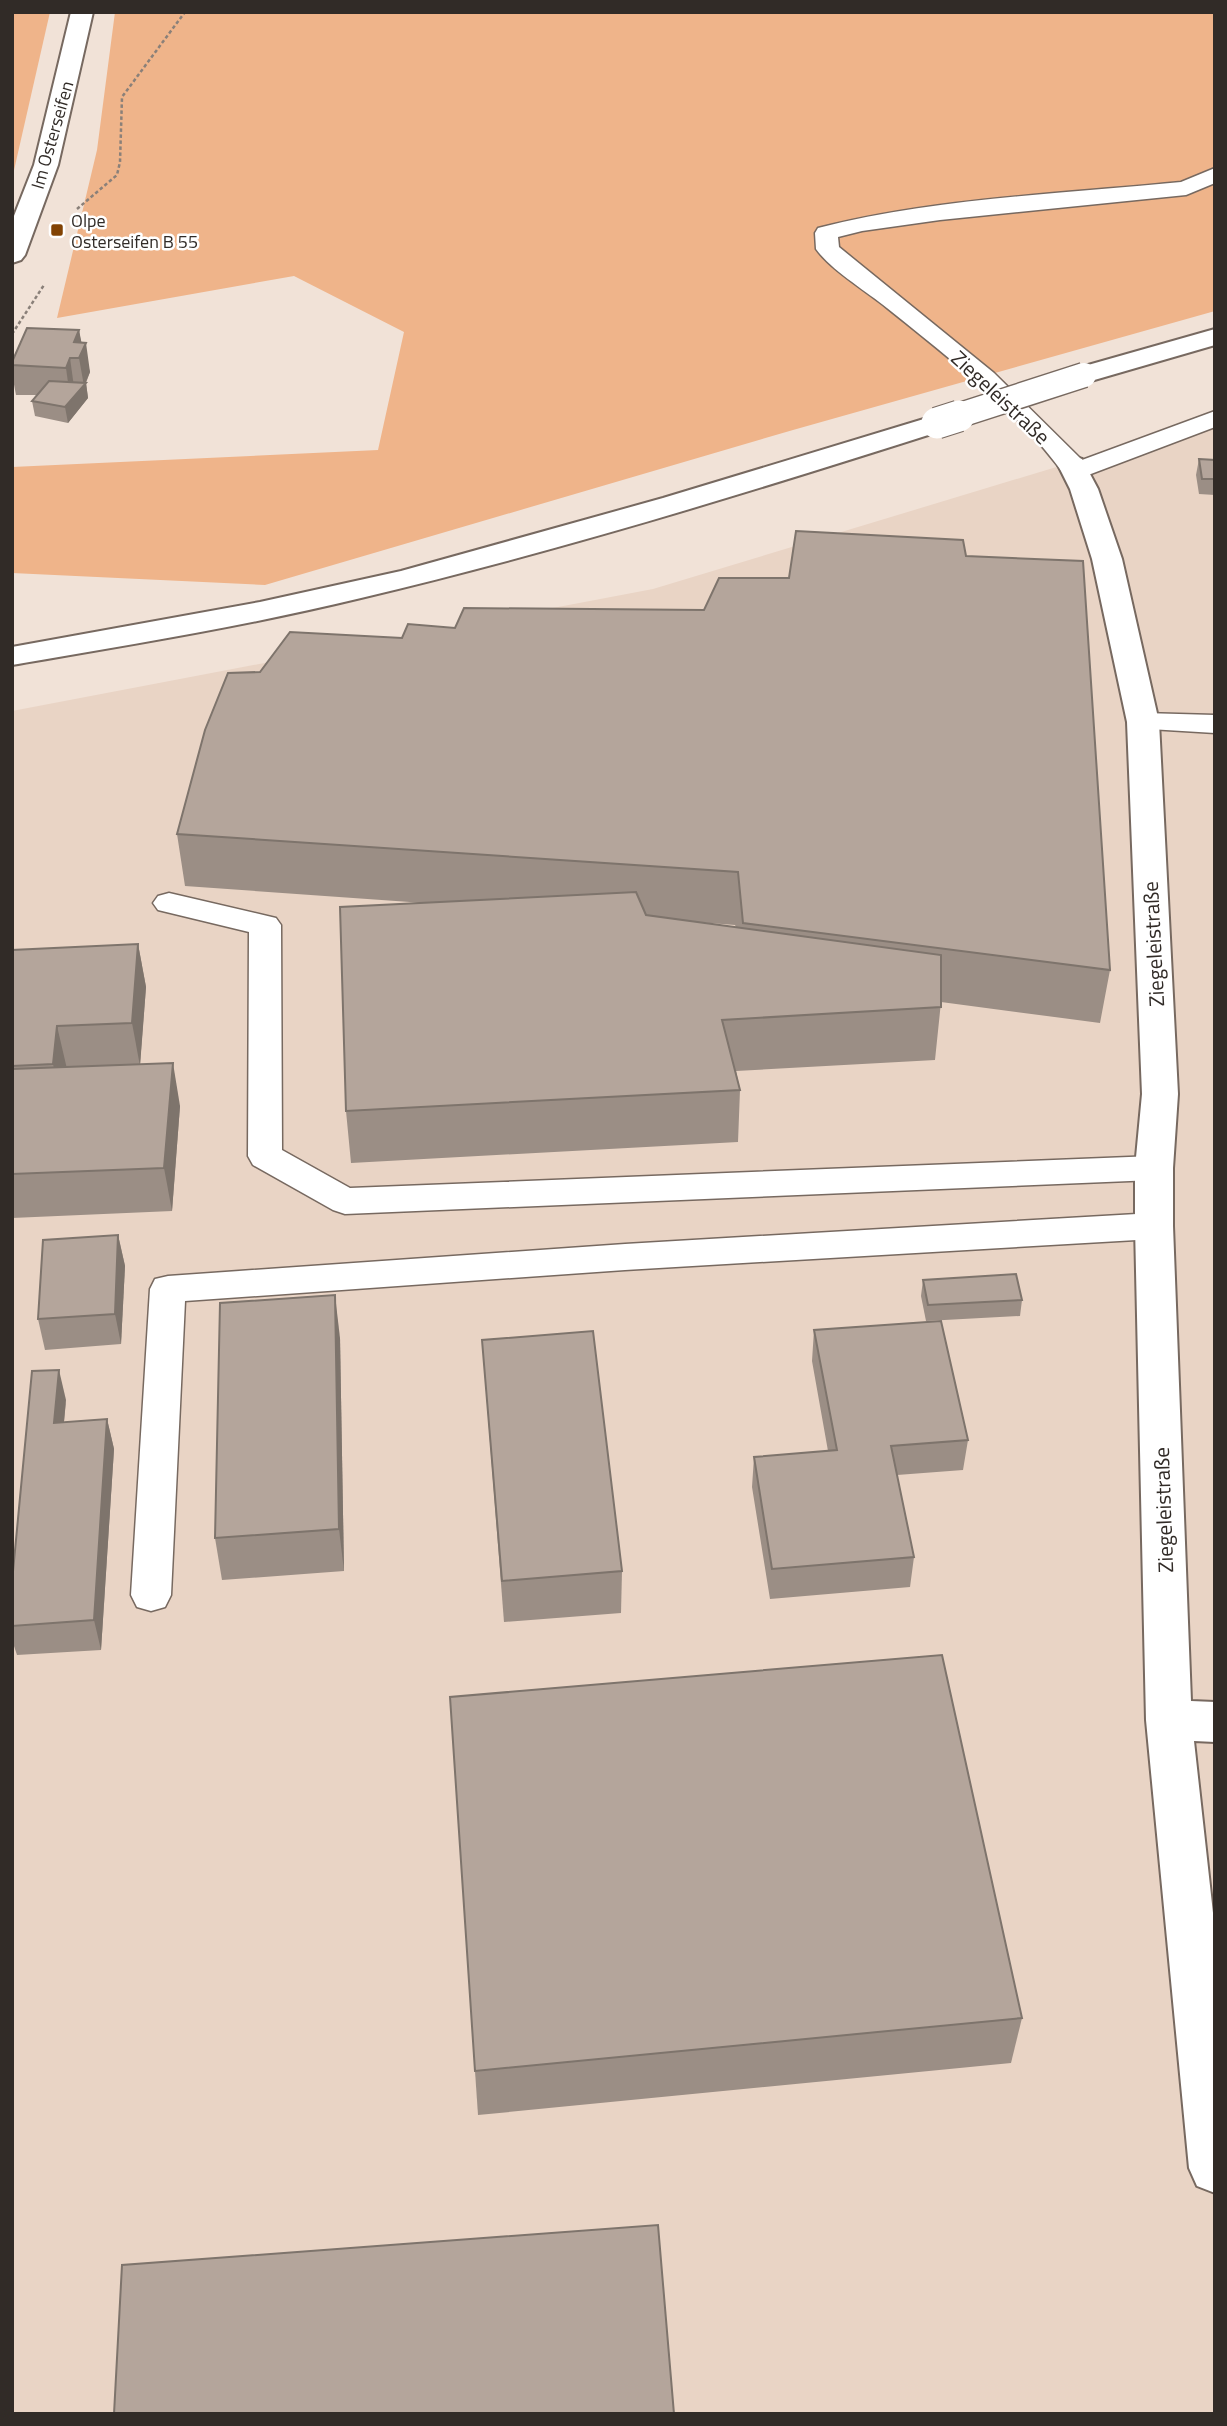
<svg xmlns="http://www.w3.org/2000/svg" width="1227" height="2426" viewBox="0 0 1227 2426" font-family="'Titillium Web',sans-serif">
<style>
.built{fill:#e9d4c5}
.green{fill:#efb48a}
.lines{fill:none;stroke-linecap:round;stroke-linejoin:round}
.lane-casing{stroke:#776960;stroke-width:3}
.street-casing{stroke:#776960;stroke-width:4}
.secondary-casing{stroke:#776960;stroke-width:4}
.primary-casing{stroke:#776960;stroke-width:4}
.path{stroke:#8a8079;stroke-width:2.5;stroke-dasharray:3.5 2.5;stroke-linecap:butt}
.lane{fill:#fff;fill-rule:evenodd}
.street{fill:#fff;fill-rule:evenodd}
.secondary{fill:#fff;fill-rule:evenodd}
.primary{fill:#fff;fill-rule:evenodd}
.primary-bridge-far1-casing{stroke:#776960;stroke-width:27;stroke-linecap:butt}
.primary-bridge-casing{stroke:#776960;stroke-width:33;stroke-linecap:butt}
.primary-bridge-far1{stroke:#fff;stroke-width:24}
.primary-bridge{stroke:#fff;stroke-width:31}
.wall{fill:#9b8e85;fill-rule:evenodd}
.shaded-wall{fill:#7e746c}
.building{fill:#b4a59b;stroke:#7e746c;stroke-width:2}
.poi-dot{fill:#824304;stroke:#fff;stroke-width:2.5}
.labels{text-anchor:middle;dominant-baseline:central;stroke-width:5;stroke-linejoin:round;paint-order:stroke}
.far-street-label{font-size:18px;fill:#312b27;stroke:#fff}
.far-poi-label{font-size:18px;fill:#312b27;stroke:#fff;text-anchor:start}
.street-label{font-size:21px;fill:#312b27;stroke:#fff}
</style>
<rect width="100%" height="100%" fill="#f1e2d7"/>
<path class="built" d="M1215,419V2414H12V711L653,589Z"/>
<g class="green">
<path d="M12,12H50L12,179Z"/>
<path d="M115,12H1215V311L793,430L265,585L12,573V467L378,450L404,332L294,276L57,318L97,150Z"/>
</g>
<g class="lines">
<defs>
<g id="lane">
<path d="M1215,168V183L1186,195L940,220L862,231L838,237L839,247L994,373L1082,460L1215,411V427L1075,480L1066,477C1021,413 949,358 887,308C866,291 831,270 816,249L815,233L818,228C936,198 1061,194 1181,182Z"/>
<path d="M1143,713L1215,715V733L1133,728L1129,722L1133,716Z"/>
<path d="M169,893L276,918L281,925L282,1150L350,1188L1154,1156L1166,1159L1171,1168L1166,1177L1154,1180L345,1214L333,1210L253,1165L248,1156L249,932L158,910L153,903L158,896Z"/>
<path d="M1154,1213L1166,1217L1172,1226L1166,1235L1154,1239L625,1270L185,1301L171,1595L165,1607L151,1611L137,1607L131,1595L150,1289L155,1279L168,1276L625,1244Z"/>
</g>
<path id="street" d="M1072,456L1082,459L1098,489L1122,559L1159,722L1178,1094L1173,1168V1226L1191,1701L1215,1702V1742L1194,1741L1215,1931V2193L1197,2186L1189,2168L1146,1720L1135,1226V1168L1142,1094L1127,722L1092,559L1070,489L1058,465L1062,459Z"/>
<path id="secondary" d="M71,12H93L58,165L25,255L21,260L12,263V221L34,165Z"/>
<g id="primary">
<path d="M1215,329V345L1084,383L1074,381L1070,375L1074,369Z"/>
<path d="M937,415L947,417L951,423L947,429C753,491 559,551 361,598C246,626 129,645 12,665V647L260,602L401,571L663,498Z"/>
</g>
</defs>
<use href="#lane" class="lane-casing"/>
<use href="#street" class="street-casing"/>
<use href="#secondary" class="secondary-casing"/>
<use href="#primary" class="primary-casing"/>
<g class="path">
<path d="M77,209L117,175L120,162L122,97L185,12"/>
<path d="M12,334L44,285"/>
</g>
<use href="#lane" class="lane"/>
<use href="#street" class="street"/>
<use href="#secondary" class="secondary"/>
<use href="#primary" class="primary"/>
<defs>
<path id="primary-bridge-far1" d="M954,417L1084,375"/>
<path id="primary-bridge" d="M937,423L959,416"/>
</defs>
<use href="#primary-bridge-far1" class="primary-bridge-far1-casing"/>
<use href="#primary-bridge" class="primary-bridge-casing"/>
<use href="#primary-bridge-far1" class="primary-bridge-far1"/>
<use href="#primary-bridge" class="primary-bridge"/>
</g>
<g class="wall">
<path d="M79,330L81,343L90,372L86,383L88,398L68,423L35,416L32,401L37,395H16L12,374V362Z"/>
<path d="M1199,459L1215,460V495L1199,494L1196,475Z"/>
<path d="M966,556L1110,970L1100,1023L941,1002L935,1060L736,1071L740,1090L738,1142L351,1163L346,1111L424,903L185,886L177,834L260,672L402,638L455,628L704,610L789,578ZM696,922L735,925L736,927Z"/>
<path d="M138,944L146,987L140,1064L180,1106L172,1211L12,1218V950Z"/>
<path d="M118,1235L125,1266L121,1344L45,1350L38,1319Z"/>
<path d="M923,1280L1022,1300L1020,1316L926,1321L921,1296Z"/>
<path d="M814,1330L968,1440L963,1470L897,1475L914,1557L910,1587L770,1599L752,1487L754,1457L828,1451L812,1361Z"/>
<path d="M340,1338L344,1571L222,1580L215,1538Z"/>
<path d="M482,1340L622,1571L621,1613L504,1622Z"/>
<path d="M66,1400L64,1422L107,1419L114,1449L101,1650L17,1655L12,1640V1626Z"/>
<path d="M1022,2018L1011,2063L478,2115L475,2071Z"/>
</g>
<g class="shaded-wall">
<path d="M79,330L83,350L86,343L90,372L85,384L86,383L88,398L68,423L65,407L84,386L79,358L74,342Z"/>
<path d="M70,358L74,387L70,397L66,368Z"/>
<path d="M138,944L146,987L140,1066L132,1023Z"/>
<path d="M57,1026L67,1069L62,1108L53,1064Z"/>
<path d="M173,1063L180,1106L172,1211L164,1168Z"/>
<path d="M118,1235L125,1266L121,1344L115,1314Z"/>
<path d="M335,1295L340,1338L344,1571L339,1529Z"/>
<path d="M59,1370L66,1400L61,1453L54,1423Z"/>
<path d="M107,1419L114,1449L101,1650L94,1620Z"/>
</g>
<g class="building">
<path d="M27,328L79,330L74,342L86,343L79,358H70L66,368L12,365V362Z"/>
<path d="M49,381L86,383L65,407L32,401Z"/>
<path d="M1199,459L1215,460V479H1202Z"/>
<path d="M796,531L963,540L966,556L1083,561L1110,970L743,923L738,872L177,834L205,730L228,673L260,672L290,632L402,638L408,624L455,628L464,608L704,610L719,578H789Z"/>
<path d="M636,892L646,915L941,955V1007L722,1020L740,1090L346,1111L340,907Z"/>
<path d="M138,944L132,1023L57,1026L53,1064L12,1066V950Z"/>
<path d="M173,1063L164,1168L12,1174V1069Z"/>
<path d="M118,1235L115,1314L38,1319L43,1240Z"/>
<path d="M1016,1274L1022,1300L928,1305L923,1280Z"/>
<path d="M335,1295L339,1529L215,1538L220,1303Z"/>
<path d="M941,1321L968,1440L891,1446L914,1557L772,1569L754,1457L837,1450L814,1330Z"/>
<path d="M593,1331L622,1571L502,1581L482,1340Z"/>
<path d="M59,1370L54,1423L107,1419L94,1620L12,1626V1582L32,1371Z"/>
<path d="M942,1655L1022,2018L475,2071L450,1697Z"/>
<path d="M658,2225L674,2414H114L122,2265Z"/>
</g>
<rect class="poi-dot" x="50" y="223" width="14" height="14" rx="3.5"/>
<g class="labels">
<g class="far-street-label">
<text transform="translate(52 135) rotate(-74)">Im Osterseifen</text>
</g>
<g class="far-poi-label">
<text x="71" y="220">Olpe<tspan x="71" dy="21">Osterseifen B 55</tspan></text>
</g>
<g class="street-label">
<text transform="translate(1001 397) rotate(43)">Ziegeleistraße</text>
<text transform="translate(1153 944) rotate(-93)">Ziegeleistraße</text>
<text transform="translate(1163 1510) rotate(-92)">Ziegeleistraße</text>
</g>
</g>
<rect width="1227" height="2426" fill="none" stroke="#312b27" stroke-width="28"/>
</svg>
